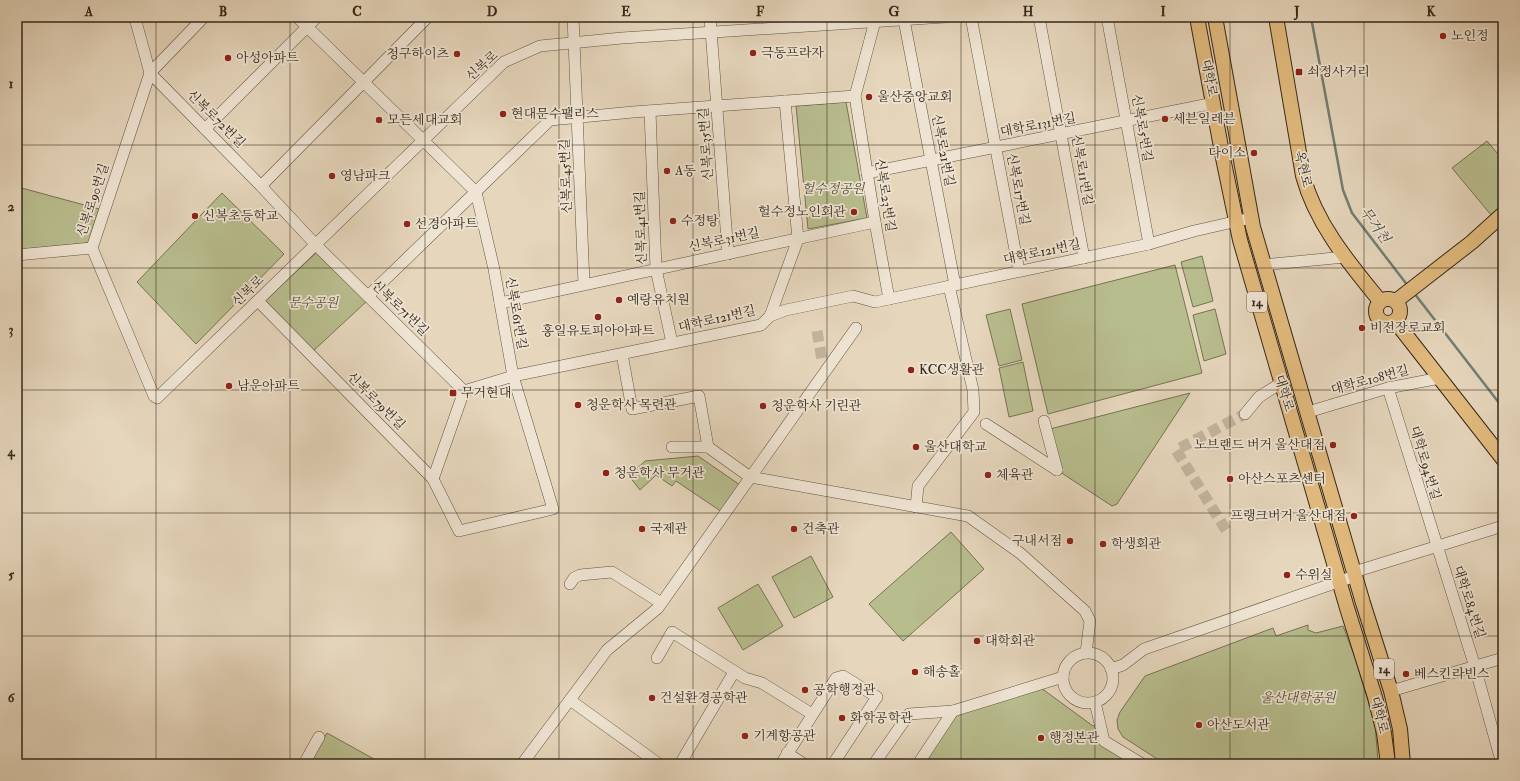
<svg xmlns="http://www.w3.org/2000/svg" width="1520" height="781" viewBox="0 0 1520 781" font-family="'IM FELL Double Pica','Noto Serif KR',serif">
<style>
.green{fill:#b8bd8e;stroke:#767354}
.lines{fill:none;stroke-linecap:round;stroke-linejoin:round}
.stream{stroke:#707f73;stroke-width:2.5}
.minor-tunnel{stroke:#c3b39c;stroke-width:11;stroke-dasharray:11 5.5;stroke-linecap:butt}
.minor-casing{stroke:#615443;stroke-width:12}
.major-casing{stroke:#35291b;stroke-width:16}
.minor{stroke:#efe4d3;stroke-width:11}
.major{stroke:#e3bb7e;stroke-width:14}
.grid{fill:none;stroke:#35291b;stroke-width:1;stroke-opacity:0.55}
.poi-dot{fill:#8f2418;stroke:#efe4d3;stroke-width:1.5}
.labels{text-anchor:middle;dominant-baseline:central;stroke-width:3.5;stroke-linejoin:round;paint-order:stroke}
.shield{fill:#efe4d3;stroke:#6d6152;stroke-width:1}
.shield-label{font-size:12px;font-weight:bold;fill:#35291b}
.poi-label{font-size:13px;fill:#35291b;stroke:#efe4d3;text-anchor:start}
.street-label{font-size:13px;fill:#35291b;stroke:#efe4d3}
.park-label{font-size:13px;font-style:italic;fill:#564e38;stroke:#efe4d3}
.water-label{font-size:14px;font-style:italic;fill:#4e4d40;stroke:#efe4d3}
.neatline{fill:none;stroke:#35291b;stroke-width:1.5}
.grid-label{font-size:13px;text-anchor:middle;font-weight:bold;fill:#35291b}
</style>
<rect width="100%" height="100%" fill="#e6d6bc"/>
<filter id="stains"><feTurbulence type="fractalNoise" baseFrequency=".005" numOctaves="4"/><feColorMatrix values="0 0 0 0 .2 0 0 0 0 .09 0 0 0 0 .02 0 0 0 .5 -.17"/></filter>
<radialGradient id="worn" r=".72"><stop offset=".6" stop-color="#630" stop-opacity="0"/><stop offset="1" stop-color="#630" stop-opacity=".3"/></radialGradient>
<g class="green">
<path d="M846,102L867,218L808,229L796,106Z"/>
<path d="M1487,141L1503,160V206L1491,215L1452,168Z"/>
<path d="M18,187L99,209L88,243L17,250Z"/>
<path d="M222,193L284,254L196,344L137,282Z"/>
<path d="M317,252L367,301L312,352L265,301Z"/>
<path d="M1202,256L1213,301L1193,307L1181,262Z"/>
<path d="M1175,265L1202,373L1048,414L1022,304Z"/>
<path d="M1010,309L1022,360L999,366L986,315Z"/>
<path d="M1215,309L1226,354L1204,361L1193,315Z"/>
<path d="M1023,362L1033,411L1009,417L999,368Z"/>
<path d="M1190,393L1117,504L1112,506L1057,470L1046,430Z"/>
<path d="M698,456L743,487L725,514L676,481L672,486L656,475L640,490L629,476L645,461Z"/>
<path d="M951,532L984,569L903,641L869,604Z"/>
<path d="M811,556L833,597L794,618L772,577Z"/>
<path d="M758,584L783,626L743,650L718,608Z"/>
<path d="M1308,625V630L1316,633L1343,626L1355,658L1375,724L1378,761H1324L1322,764H1165L1123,737L1118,729L1117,720L1120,712L1145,676L1273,628L1276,636Z"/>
<path d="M1037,685L1093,726L1100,724L1104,741L1127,755L1121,764H918L953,711Z"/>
<path d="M327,733L383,764H310Z"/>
</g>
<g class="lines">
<g class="stream">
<path d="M1311,17L1343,190L1352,213L1408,286"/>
<path d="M1414,293L1503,408"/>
</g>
<g class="minor-tunnel">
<path d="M817,331L822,360"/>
<path d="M1226,530L1176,450L1245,414"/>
</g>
<defs>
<g id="minor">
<path d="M131,17L135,18L150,73L261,186L316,245L464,391"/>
<path d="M204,17L150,73L92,248L154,396L157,398L504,62L540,46L622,38L945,17"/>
<path d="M573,17L584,284"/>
<path d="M710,17L728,254"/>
<path d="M971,17L1019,271"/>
<path d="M1039,17L1084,258"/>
<path d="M1107,17L1149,244"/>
<path d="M904,20L955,285"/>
<path d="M875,21L855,96L875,222L889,299"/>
<path d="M650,111L656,269L672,343"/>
<path d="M205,129L317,17"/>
<path d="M867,173L1214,103"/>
<path d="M261,186L428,17"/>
<path d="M17,255L92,248"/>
<path d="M1263,265L1345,257"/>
<path d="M368,296L550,120L633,112L855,96"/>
<path d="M258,301L433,479L459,531L553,509L513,376L494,269L476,192L297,17"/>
<path d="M500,303L875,222"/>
<path d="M770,316L798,239L785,101"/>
<path d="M622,354L632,409L699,396L708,447L750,477L968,516L1020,553L1085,611L1090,621L1086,653"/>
<path d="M1388,388L1475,667L1502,764"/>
<path d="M1308,412L1388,388L1440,378"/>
<path d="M1245,414L1259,397L1281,383"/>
<path d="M1044,421L1057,470"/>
<path d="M986,424L1057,470"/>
<path d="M672,447H708"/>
<path d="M433,479L464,391L513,376L761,325L770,316L786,310L853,296L875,302L1149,244L1194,231L1251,218"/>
<path d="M916,507L918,486L974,412L973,390L949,286"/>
<path d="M1354,572L1503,526"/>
<path d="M570,584L574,578L580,575L612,572L661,603"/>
<circle cx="1088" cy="678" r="25"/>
<path d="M657,658L672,632L745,678L762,683L812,714"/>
<path d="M1111,669L1123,665L1144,649L1355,576"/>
<path d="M1391,691L1503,658"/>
<path d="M570,700L659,764"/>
<path d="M1095,702L1104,741L1142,764"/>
<path d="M787,753L804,764"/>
<path d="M304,764L319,737"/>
<path d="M522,764L607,650L658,608L856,328"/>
<path d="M680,764L734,672"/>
<path d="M781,764L836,678L843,676L877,697L833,764"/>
<path d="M874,764L909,714L953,711L1063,677"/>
<path d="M918,764L953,711"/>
</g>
<g id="major">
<path d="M1197,17L1223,158L1240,240L1347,608L1375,697L1384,733L1388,764"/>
<path d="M1215,17L1253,227L1363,603L1391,691L1400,729L1403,764"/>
<path d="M1276,17L1303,176C1316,224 1349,263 1380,301"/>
<circle cx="1388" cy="311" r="12"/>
<path d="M1396,301L1472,242L1503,214"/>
<path d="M1395,321L1503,459"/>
</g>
</defs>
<use href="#minor" class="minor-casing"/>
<use href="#major" class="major-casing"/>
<use href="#minor" class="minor"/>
<use href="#major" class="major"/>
</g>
<path class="grid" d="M156,17V764M290,17V764M425,17V764M559,17V764M693,17V764M827,17V764M961,17V764M1095,17V764M1230,17V764M1364,17V764M17,145H1503M17,268H1503M17,390H1503M17,513H1503M17,636H1503"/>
<g class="poi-dot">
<circle cx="1443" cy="36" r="4"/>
<circle cx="753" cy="53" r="4"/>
<circle cx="457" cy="54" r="4"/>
<circle cx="228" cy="58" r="4"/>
<rect x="1295" y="68" width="8" height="8" rx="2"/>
<circle cx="869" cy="97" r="4"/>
<circle cx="503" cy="114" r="4"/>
<circle cx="1165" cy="119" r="4"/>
<circle cx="379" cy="120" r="4"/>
<circle cx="1254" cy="153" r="4"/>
<circle cx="667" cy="171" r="4"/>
<circle cx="332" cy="176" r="4"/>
<circle cx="854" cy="212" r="4"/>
<circle cx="195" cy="216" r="4"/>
<circle cx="673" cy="221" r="4"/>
<circle cx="407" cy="224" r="4"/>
<circle cx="619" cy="300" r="4"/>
<circle cx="598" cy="317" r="4"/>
<circle cx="1362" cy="328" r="4"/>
<circle cx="911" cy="370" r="4"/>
<circle cx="229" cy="386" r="4"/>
<rect x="449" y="389" width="8" height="8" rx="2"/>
<circle cx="578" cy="405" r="4"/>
<circle cx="763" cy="406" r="4"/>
<circle cx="1333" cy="445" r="4"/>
<circle cx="916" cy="447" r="4"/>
<circle cx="606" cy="473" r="4"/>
<circle cx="988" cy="475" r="4"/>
<circle cx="1230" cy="479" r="4"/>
<circle cx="1354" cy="516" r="4"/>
<circle cx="642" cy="529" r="4"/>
<circle cx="794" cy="529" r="4"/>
<circle cx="1070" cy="541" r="4"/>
<circle cx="1103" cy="544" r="4"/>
<circle cx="1287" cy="575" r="4"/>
<circle cx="977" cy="641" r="4"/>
<circle cx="915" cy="672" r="4"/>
<circle cx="1406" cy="674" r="4"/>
<circle cx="805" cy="690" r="4"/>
<circle cx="652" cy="698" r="4"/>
<circle cx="842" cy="718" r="4"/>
<circle cx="1199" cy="725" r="4"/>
<circle cx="745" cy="736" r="4"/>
<circle cx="1041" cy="738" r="4"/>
</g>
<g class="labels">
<g class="shield">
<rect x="1247" y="292" width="20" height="20" rx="3"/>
<rect x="1374" y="659" width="20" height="20" rx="3"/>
</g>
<g class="shield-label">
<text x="1257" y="302">14</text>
<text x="1384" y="669">14</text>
</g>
<g class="poi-label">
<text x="1451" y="36">노인정</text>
<text x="761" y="53">극동프라자</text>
<text x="449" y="54" text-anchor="end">청구하이츠</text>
<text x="236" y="58">아성아파트</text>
<text x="1307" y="72">쇠정사거리</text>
<text x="877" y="97">울산중앙교회</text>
<text x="511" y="114">현대문수팰리스</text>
<text x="1173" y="119">세븐일레븐</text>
<text x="387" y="120">모든세대교회</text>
<text x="1246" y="153" text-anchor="end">다이소</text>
<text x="675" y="171">A동</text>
<text x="340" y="176">영남파크</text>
<text x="846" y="212" text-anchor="end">헐수정노인회관</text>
<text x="203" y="216">신복초등학교</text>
<text x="681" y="221">수정탕</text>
<text x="415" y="224">선경아파트</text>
<text x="627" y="300">예랑유치원</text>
<text x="1370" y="328">비전장로교회</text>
<text x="598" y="331" text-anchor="middle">홍일유토피아아파트</text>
<text x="919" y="370">KCC생활관</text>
<text x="237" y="386">남운아파트</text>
<text x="461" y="393">무거현대</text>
<text x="586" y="405">청운학사 목련관</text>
<text x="771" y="406">청운학사 기린관</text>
<text x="1325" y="445" text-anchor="end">노브랜드 버거 울산대점</text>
<text x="924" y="447">울산대학교</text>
<text x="614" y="473">청운학사 무거관</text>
<text x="996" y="475">체육관</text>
<text x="1238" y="479">아산스포츠센터</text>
<text x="1346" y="516" text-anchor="end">프랭크버거 울산대점</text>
<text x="650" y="529">국제관</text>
<text x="802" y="529">건축관</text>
<text x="1062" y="541" text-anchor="end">구내서점</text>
<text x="1111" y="544">학생회관</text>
<text x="1295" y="575">수위실</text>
<text x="985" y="641">대학회관</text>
<text x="923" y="672">해송홀</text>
<text x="1414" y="674">베스킨라빈스</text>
<text x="813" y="690">공학행정관</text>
<text x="660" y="698">건설환경공학관</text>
<text x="850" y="718">화학공학관</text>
<text x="1207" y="725">아산도서관</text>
<text x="753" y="736">기계항공관</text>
<text x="1049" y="738">행정본관</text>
</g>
<g class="street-label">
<text transform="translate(482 66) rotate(-42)">신복로</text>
<text transform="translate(1209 78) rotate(79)">대학로</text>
<text transform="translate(216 119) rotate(45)">신복로72번길</text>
<text transform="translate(1038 125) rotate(-11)">대학로131번길</text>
<text transform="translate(1142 128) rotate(80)">신복로5번길</text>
<text transform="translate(706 144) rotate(-94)">신복로35번길</text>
<text transform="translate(943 150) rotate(79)">신복로21번길</text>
<text transform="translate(1303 169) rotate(77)">옥현로</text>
<text transform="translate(1082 170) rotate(80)">신복로11번길</text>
<text transform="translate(566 176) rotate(-92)">신복로45번길</text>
<text transform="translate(1018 189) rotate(79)">신복로17번길</text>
<text transform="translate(885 195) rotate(81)">신복로23번길</text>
<text transform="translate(93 200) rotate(-72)">신복로90번길</text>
<text transform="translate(641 228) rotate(-92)">신복로41번길</text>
<text transform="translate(724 240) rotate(-12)">신복로31번길</text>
<text transform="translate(1042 252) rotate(-12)">대학로121번길</text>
<text transform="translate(248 291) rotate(-44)">신복로</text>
<text transform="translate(400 308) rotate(44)">신복로71번길</text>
<text transform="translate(516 313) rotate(80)">신복로61번길</text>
<text transform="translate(717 319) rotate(-13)">대학로121번길</text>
<text transform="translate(1370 380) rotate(-15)">대학로108번길</text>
<text transform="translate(1284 393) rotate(73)">대학로</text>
<text transform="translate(376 401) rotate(45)">신복로79번길</text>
<text transform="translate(1425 463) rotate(73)">대학로94번길</text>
<text transform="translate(1469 602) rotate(72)">대학로84번길</text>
<text transform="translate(1379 715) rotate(76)">대학로</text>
</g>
<g class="park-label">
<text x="833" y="189">헐수정공원</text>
<text x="313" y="303">문수공원</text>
<text x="1298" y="698">울산대학공원</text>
</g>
<g class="water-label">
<text transform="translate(1375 225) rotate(54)">무거천</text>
</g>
</g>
<rect width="1520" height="781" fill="none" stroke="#e6d6bc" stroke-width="44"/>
<rect x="22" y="22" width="1476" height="737" class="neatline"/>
<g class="grid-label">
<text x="89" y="16">A</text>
<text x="223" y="16">B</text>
<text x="357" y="16">C</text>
<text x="492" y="16">D</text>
<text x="626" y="16">E</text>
<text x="760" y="16">F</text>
<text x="894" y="16">G</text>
<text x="1028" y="16">H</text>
<text x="1163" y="16">I</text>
<text x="1297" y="16">J</text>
<text x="1431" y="16">K</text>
<text x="11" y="88">1</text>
<text x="11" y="211">2</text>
<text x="11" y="334">3</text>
<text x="11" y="456">4</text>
<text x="11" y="579">5</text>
<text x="11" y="702">6</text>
</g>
<rect width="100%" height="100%" filter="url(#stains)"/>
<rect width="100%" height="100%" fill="url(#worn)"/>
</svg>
